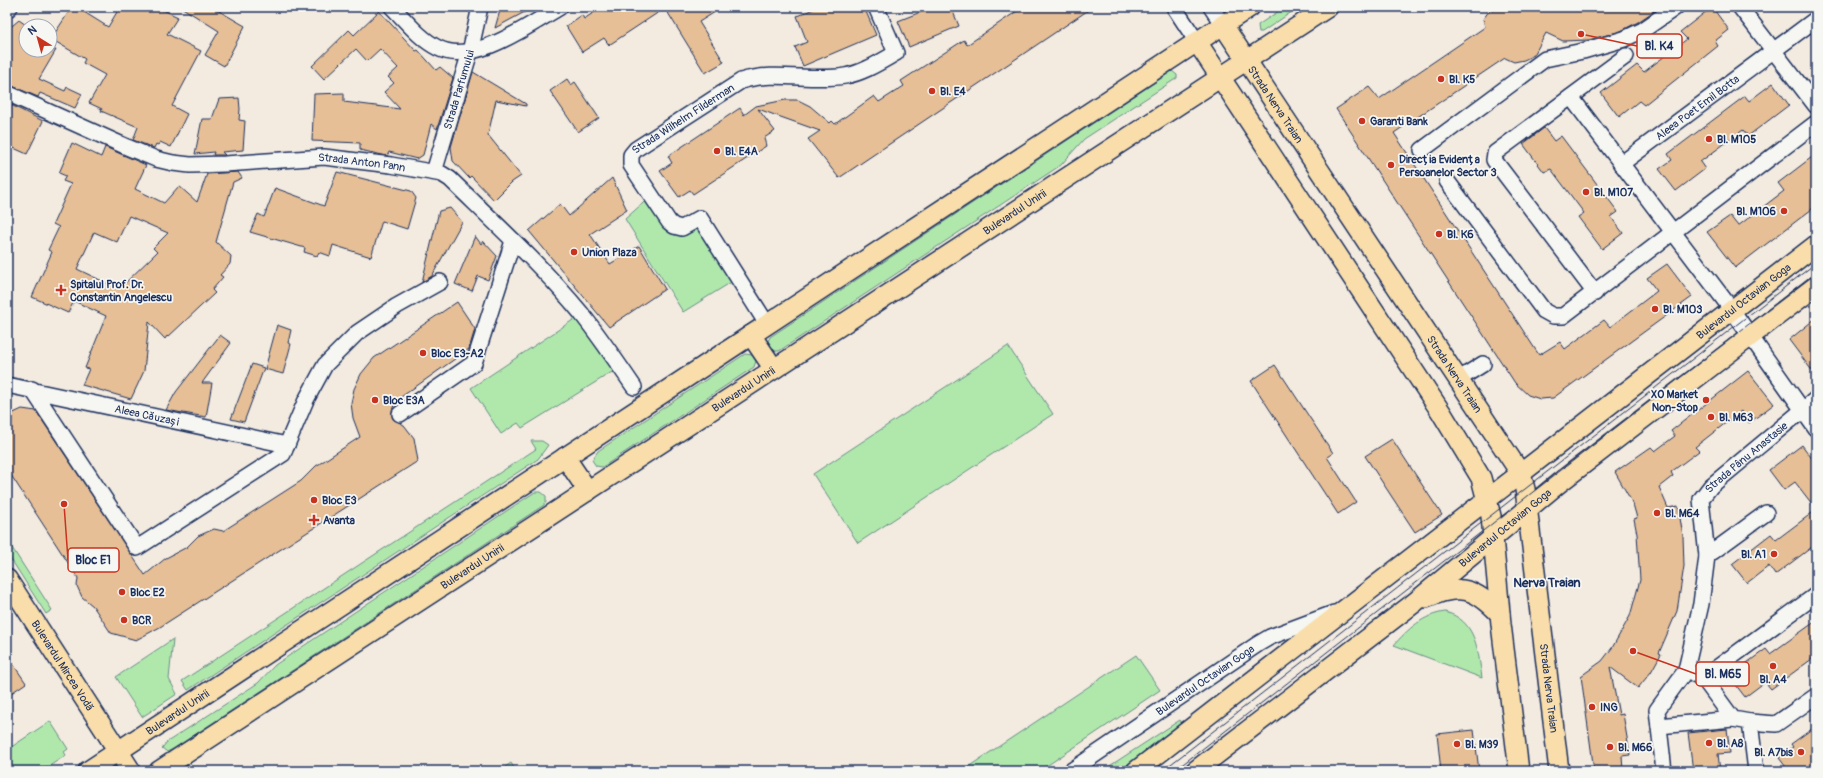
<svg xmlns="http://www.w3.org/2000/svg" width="1823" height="778" viewBox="0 0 1823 778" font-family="Pangolin,sans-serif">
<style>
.green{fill:#b0e8ac;stroke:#668c85}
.building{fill:#e6bf96;stroke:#1b2f5e;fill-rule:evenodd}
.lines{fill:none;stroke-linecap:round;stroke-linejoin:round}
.minor-casing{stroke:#1b2f5e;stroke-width:18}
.major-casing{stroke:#1b2f5e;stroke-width:22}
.minor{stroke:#f6f6f2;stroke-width:15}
.major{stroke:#f9deab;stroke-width:19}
.tram{stroke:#1b2f5e;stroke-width:1}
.poi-dot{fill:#c8321e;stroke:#f6f6f2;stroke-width:1.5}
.labels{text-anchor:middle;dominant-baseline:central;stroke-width:3.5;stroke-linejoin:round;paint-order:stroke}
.poi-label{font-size:11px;font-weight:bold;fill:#1b2f5e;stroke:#f6f6f2;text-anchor:start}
.street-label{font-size:11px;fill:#1b2f5e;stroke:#f6f6f2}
.quarter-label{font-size:13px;font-weight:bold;fill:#1b2f5e;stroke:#f6f6f2}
.leader{fill:none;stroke:#c8321e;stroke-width:1.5}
.callout-dot{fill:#c8321e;stroke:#f6f6f2;stroke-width:1.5}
.callout{fill:#f6f6f2;stroke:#c8321e;stroke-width:1.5}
.callout-label{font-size:12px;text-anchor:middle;font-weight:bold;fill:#1b2f5e}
</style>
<rect width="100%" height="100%" fill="#f3ebe0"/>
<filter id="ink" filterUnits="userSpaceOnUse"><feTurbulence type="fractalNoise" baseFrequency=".025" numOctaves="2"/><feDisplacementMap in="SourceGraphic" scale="8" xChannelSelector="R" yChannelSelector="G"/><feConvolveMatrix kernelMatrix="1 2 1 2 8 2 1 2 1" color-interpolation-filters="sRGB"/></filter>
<g filter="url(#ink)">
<g class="green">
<path d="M1285,7H1299L1262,32H1259L1258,25Z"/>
<path d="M1172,71L1177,75V78L1084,139L1061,165L779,351H772L767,343L770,337Z"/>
<path d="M651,196L669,222L700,218L738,278L683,312L625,219Z"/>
<path d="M582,314L620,367L522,428L518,423L501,434L471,388Z"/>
<path d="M1008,346L1053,414L858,543L813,474Z"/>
<path d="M745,354L752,355L756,361L754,367L607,464L602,467L596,466L592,460L598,451Z"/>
<path d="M531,441H542L548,445L538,459L188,690L182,681L536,449Z"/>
<path d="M535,492H541L546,496V502L544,505L173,749L167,752L162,748L167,742L258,683L275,665Z"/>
<path d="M7,540L52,610L46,614L7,553Z"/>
<path d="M1445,612C1476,620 1478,650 1482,678L1394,645C1408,629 1423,615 1445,612Z"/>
<path d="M173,639L169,679L177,694L142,717L116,677Z"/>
<path d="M1136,655L1160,690L1039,771H962Z"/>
<path d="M1180,720L1184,726L1126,771H1102Z"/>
<path d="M50,721L68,749L64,752L66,755L42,771H14L7,761V750Z"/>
<path d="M511,763L516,771H499Z"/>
</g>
<g class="building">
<path d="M72,7H76L108,27L120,7H157L178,17L167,34L201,51L172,106L187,114L171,147L160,142L158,145L156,144L154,148L133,140L138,127L101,111L102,109L89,103L105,75L83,63L85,59L51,39Z"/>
<path d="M181,7H212L245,26L224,66L205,55L219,31Z"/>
<path d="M501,7H534L495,28Z"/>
<path d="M602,7H723L699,22L724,62L705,73L665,8L609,45L604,38L582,52L566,26L582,15L584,19Z"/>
<path d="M818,7H864L876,35L803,66L795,47L807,42L797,16Z"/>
<path d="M933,7H951L959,26L909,47L898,21Z"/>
<path d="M1023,7H1093L839,178L808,139L820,131L758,109L775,131L764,138L766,146L693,194L690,190L679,197L660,171L672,163L668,156L740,108L744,115L756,106L785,100H798L810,106L830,123L832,121L835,124L874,96L879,102L904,86L901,81L964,40L967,45Z"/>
<path d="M1497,7L1512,9L1516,7H1660L1638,22L1621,31L1589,40L1563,41L1546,33L1534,55L1524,60L1514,62L1505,58L1394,133L1539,355L1560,342L1565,349L1604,320L1610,327L1657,291L1647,278L1667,264L1692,297L1553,398L1540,399L1528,395L1515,383L1336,109L1369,87L1379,99L1485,27L1483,19L1490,10Z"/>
<path d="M1712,7L1729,30L1715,41L1718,46L1644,105L1639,101L1619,117L1601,93L1637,65L1644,72L1687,39L1680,32Z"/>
<path d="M379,11L416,51L418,50L436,70L440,67L453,78L437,129L431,124L423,155L417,159L389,152L387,156L360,150V143L312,141L314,94L344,93V102L400,109L384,92L394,83L388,77L398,68L380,49L367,61L356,49L324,79L312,66L349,30L354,35Z"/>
<path d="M19,20L26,25V50H56L39,79L65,91L67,87L82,94L75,108L40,93L38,97L7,84V30Z"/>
<path d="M473,72L526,104V106L496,100L488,135L521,176L512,182L494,200L471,176L469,178L453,161L451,147Z"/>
<path d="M567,79L571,85L575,82L599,118L578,132L550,91Z"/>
<path d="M1773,83L1789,105L1748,136L1743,130L1700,162L1705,169L1676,191L1659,169L1672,160L1668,154L1745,96L1749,101Z"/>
<path d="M239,98L240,109L239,120L245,121L243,150L222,152L225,155H213L214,152L195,154L202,119H212L219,99Z"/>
<path d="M7,103L43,121L27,154L7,145Z"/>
<path d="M1544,128L1554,141L1561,136L1618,212L1611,217L1623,233L1602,249L1578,217L1584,213L1551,169L1544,172L1523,144Z"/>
<path d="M72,143L101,157L105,147L146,165L135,189L164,203L179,186L197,202L207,174L238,172L242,178L233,182L216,242L231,256L230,264L220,275L223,277L212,290L215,293L168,337L167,336L165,339L149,322L144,371L131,399L82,385L89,369L85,368L106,316L74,301L68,313L32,297L52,252L48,250L59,227L53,224L71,184L63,181L66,176L59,173ZM129,216L168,233L153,248L157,252L119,289L77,269L94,232L117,242Z"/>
<path d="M1816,154V206L1735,268L1707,232L1730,216L1738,226L1784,191L1778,183Z"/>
<path d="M337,172L411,191L416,198L407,229L382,221L371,257L333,245L330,256L319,252L317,256L304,252L305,248L250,232L258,214L264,217L275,188L324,206Z"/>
<path d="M612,178L627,210L590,234L610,264L639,246L665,289L609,327L529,231L560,204L569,216Z"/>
<path d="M450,208L462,222L432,276L422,282L439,211Z"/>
<path d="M475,236L481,244L483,241L497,256L488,280L478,276L472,291L455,284Z"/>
<path d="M457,302L475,329L469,349L401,397L395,403L392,410L393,419L404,425L414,438L418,461L160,627L136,640L111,633L93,606L82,597L77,586L78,578L7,469V416L22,409L36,411L145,575L166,558L187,547L198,536L214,529L223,531L301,481L316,466L360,437L353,418L351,403L354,389L361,374L374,358Z"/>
<path d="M1816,318V376L1789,340Z"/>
<path d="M277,325L291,330L288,343L291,344L283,374L265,369Z"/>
<path d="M220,335L231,343L202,383H212L206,417L166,410L176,392Z"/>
<path d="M252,364L264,368L244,422L231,419Z"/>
<path d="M1275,365L1333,453L1327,457L1356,502L1338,514L1251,381Z"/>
<path d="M1748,371L1774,404L1749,423L1741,411L1695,447L1699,451L1671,472L1673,476L1659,487L1668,508L1678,506L1683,536L1684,566L1677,611L1659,653L1661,654L1651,672L1638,688L1610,667L1619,715L1623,714L1630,755L1622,756L1623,771H1594L1581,676L1602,661L1612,648L1630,616L1640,580L1637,534L1634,519L1637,518L1633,504L1615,472L1651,447L1655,451L1675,436L1671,431Z"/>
<path d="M1392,439L1442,515L1415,532L1365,456Z"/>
<path d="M1802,445L1816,464V509L1795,482L1784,490L1769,470Z"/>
<path d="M1816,510V544L1775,575L1769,566L1747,583L1732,564L1771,534L1776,540Z"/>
<path d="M1816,621V656L1771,689L1765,682L1745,697L1729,676L1766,649L1770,654Z"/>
<path d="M7,655L26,683L7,696Z"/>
<path d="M1816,726V771H1789L1779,758L1793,747L1791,744Z"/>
<path d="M1727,729L1730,753L1718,754L1720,771H1693L1688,733Z"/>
<path d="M1474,730L1479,771H1441L1437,734Z"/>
</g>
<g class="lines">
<defs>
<g id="minor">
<path d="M392,7C406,21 420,39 438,48C473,66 529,25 560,7"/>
<path d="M1174,7L1197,42"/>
<path d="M1211,7L1223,25"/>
<path d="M1740,7L1816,106"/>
<path d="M7,10L10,7"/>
<path id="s1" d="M7,93L127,147L156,159L173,163L190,165L225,164L324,157L391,165L442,174L450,179C494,222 541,265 581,313C600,337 617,362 634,387"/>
<path d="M1571,97L1732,310L1816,429"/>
<path d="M1422,150L1545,59L1583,51L1624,39L1643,30L1676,7"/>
<path id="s2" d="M1621,164L1816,19"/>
<path id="s3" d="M434,172L470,52L480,7"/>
<path d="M1447,181L1544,311L1553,316H1563L1816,123"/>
<path d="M1595,293L1494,160L1495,153L1626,56"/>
<path id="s4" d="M767,324L700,218L682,228L674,226L669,222L631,165V155L636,149L741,81C775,70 811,82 845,76C863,73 880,62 896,53L876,7"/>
<path d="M1459,379L1483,364"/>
<path id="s5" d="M7,385L287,445"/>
<path d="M32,389L137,548L283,454L306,400L325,365L357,333L397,306L440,282"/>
<path d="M400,414L474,363L513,241"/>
<path d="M1707,556L1766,513"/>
<path d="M1694,674L1703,678L1733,719L1750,722L1756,771"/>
<path d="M1703,678L1816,595"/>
<path d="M1750,722L1776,724L1816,696"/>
<path d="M1659,726L1733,719"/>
<path id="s6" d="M1071,771L1258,644L1270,637L1334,613"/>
<path id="s7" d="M1664,771L1657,710L1686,670L1701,604L1707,556L1701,499L1711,486L1816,399"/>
</g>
<g id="major">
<path id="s8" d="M1223,25L1521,474L1525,489L1559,771"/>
<path d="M1197,42L1441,412L1481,478L1491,516L1501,624L1519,771"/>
<path d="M751,335L774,369"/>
<path d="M565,457L588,491"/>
<path id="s9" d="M7,579L131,771"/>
<path d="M1426,598C1460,583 1475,588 1500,614"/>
<path id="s10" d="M88,771L1250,7"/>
<path id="s11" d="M159,771L1328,7"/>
<path id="s12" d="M1136,771L1816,245"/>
<path id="s13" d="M1195,771L1414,603L1559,483L1816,286"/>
</g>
</defs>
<use href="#minor" class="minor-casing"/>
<use href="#major" class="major-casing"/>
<use href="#minor" class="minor"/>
<use href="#major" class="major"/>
<g class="tram">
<path d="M1162,771L1816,263"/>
<path d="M1174,771L1816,272"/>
</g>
</g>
</g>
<g class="poi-dot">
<circle cx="1441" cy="79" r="4"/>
<circle cx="932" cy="91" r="4"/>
<circle cx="1362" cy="121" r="4"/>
<circle cx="1709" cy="139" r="4"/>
<circle cx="717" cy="151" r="4"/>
<circle cx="1391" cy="165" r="4"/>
<circle cx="1586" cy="192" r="4"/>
<circle cx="1784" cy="211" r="4"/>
<circle cx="1439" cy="234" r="4"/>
<circle cx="574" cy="252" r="4"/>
<path d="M59 284h4v4h4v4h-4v4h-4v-4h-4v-4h4z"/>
<circle cx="1655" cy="309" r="4"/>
<circle cx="423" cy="353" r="4"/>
<circle cx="375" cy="400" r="4"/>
<circle cx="1706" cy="400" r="4"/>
<circle cx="1711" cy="417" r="4"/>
<circle cx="314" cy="500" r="4"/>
<circle cx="1657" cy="513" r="4"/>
<path d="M312 514h4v4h4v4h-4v4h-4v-4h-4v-4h4z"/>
<circle cx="1774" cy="554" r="4"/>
<circle cx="122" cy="592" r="4"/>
<circle cx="124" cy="620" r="4"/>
<circle cx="1773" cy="666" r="4"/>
<circle cx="1592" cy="707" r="4"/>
<circle cx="1709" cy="743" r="4"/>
<circle cx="1457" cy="744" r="4"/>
<circle cx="1610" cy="747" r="4"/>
<circle cx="1801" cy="752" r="4"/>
</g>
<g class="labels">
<g class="poi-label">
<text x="1449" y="79">Bl. K5</text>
<text x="940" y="91">Bl. E4</text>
<text x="1370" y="121">Garanti Bank</text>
<text x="1717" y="139">Bl. M105</text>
<text x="725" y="151">Bl. E4A</text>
<text x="1399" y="159">Direcția Evidența<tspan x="1399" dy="13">Persoanelor Sector 3</tspan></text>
<text x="1594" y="192">Bl. M107</text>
<text x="1776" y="211" text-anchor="end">Bl. M106</text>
<text x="1447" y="234">Bl. K6</text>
<text x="582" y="252">Union Plaza</text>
<text x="70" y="284">Spitalul Prof. Dr.<tspan x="70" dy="13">Constantin Angelescu</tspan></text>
<text x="1663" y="309">Bl. M103</text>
<text x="431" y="353">Bloc E3-A2</text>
<text x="1698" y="394" text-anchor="end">XO Market<tspan x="1698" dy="13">Non-Stop</tspan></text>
<text x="383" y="400">Bloc E3A</text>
<text x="1719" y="417">Bl. M63</text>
<text x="322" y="500">Bloc E3</text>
<text x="1665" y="513">Bl. M64</text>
<text x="323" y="520">Avanta</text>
<text x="1766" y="554" text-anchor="end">Bl. A1</text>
<text x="130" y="592">Bloc E2</text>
<text x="132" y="620">BCR</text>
<text x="1773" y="679" text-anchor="middle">Bl. A4</text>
<text x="1600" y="707">ING</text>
<text x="1717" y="743">Bl. A8</text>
<text x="1465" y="744">Bl. M39</text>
<text x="1618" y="747">Bl. M66</text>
<text x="1793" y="752" text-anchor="end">Bl. A7bis</text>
</g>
<g class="street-label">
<text stroke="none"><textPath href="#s3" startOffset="86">Strada Parfumului</textPath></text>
<text stroke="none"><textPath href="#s8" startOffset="95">Strada Nerva Traian</textPath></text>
<text stroke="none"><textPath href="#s2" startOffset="95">Aleea Poet Emil Botta</textPath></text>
<text stroke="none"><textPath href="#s4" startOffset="303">Strada Wilhelm Filderman</textPath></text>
<text stroke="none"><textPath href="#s1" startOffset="370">Strada Anton Pann</textPath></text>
<text stroke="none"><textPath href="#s11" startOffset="1022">Bulevardul Unirii</textPath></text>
<text stroke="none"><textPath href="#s12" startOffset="768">Bulevardul Octavian Goga</textPath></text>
<text stroke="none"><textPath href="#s8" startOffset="419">Strada Nerva Traian</textPath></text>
<text stroke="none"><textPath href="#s11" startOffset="698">Bulevardul Unirii</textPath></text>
<text stroke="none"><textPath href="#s5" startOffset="143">Aleea Căuzași</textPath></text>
<text stroke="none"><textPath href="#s7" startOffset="346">Strada Pânu Anastasie</textPath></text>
<text stroke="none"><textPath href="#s13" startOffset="394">Bulevardul Octavian Goga</textPath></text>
<text stroke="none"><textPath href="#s11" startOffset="374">Bulevardul Unirii</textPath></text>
<text stroke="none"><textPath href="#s9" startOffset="103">Bulevardul Mircea Vodă</textPath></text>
<text stroke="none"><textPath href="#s6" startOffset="162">Bulevardul Octavian Goga</textPath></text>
<text stroke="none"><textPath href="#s8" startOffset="755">Strada Nerva Traian</textPath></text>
<text stroke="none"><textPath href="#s10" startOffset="107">Bulevardul Unirii</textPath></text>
</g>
<g class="quarter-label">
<text x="1547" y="583">Nerva Traian</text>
</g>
</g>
<path class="leader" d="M1581 34L1637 46M64 504L68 560M1633 651L1696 674"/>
<g class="callout-dot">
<circle cx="1581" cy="34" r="4"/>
<circle cx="64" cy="504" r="4"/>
<circle cx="1633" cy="651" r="4"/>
</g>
<g class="callout">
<rect x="1637" y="34" width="45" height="24" rx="4"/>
<rect x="68" y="548" width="51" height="24" rx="4"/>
<rect x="1696" y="662" width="53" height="24" rx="4"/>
</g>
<g class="callout-label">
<text x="1659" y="50">Bl. K4</text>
<text x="93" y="564">Bloc E1</text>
<text x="1723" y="678">Bl. M65</text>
</g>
<rect width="1823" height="778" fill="none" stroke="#f6f6f2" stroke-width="24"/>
<rect x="12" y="12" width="1799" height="754" fill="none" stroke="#1b2f5e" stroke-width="1.5" filter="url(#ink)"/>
<g transform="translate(38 38) rotate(323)"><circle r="19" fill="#f6f6f2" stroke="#9ea6b7"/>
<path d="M0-3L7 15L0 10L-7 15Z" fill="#c8321e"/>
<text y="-6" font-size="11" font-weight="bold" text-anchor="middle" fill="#1b2f5e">N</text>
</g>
</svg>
